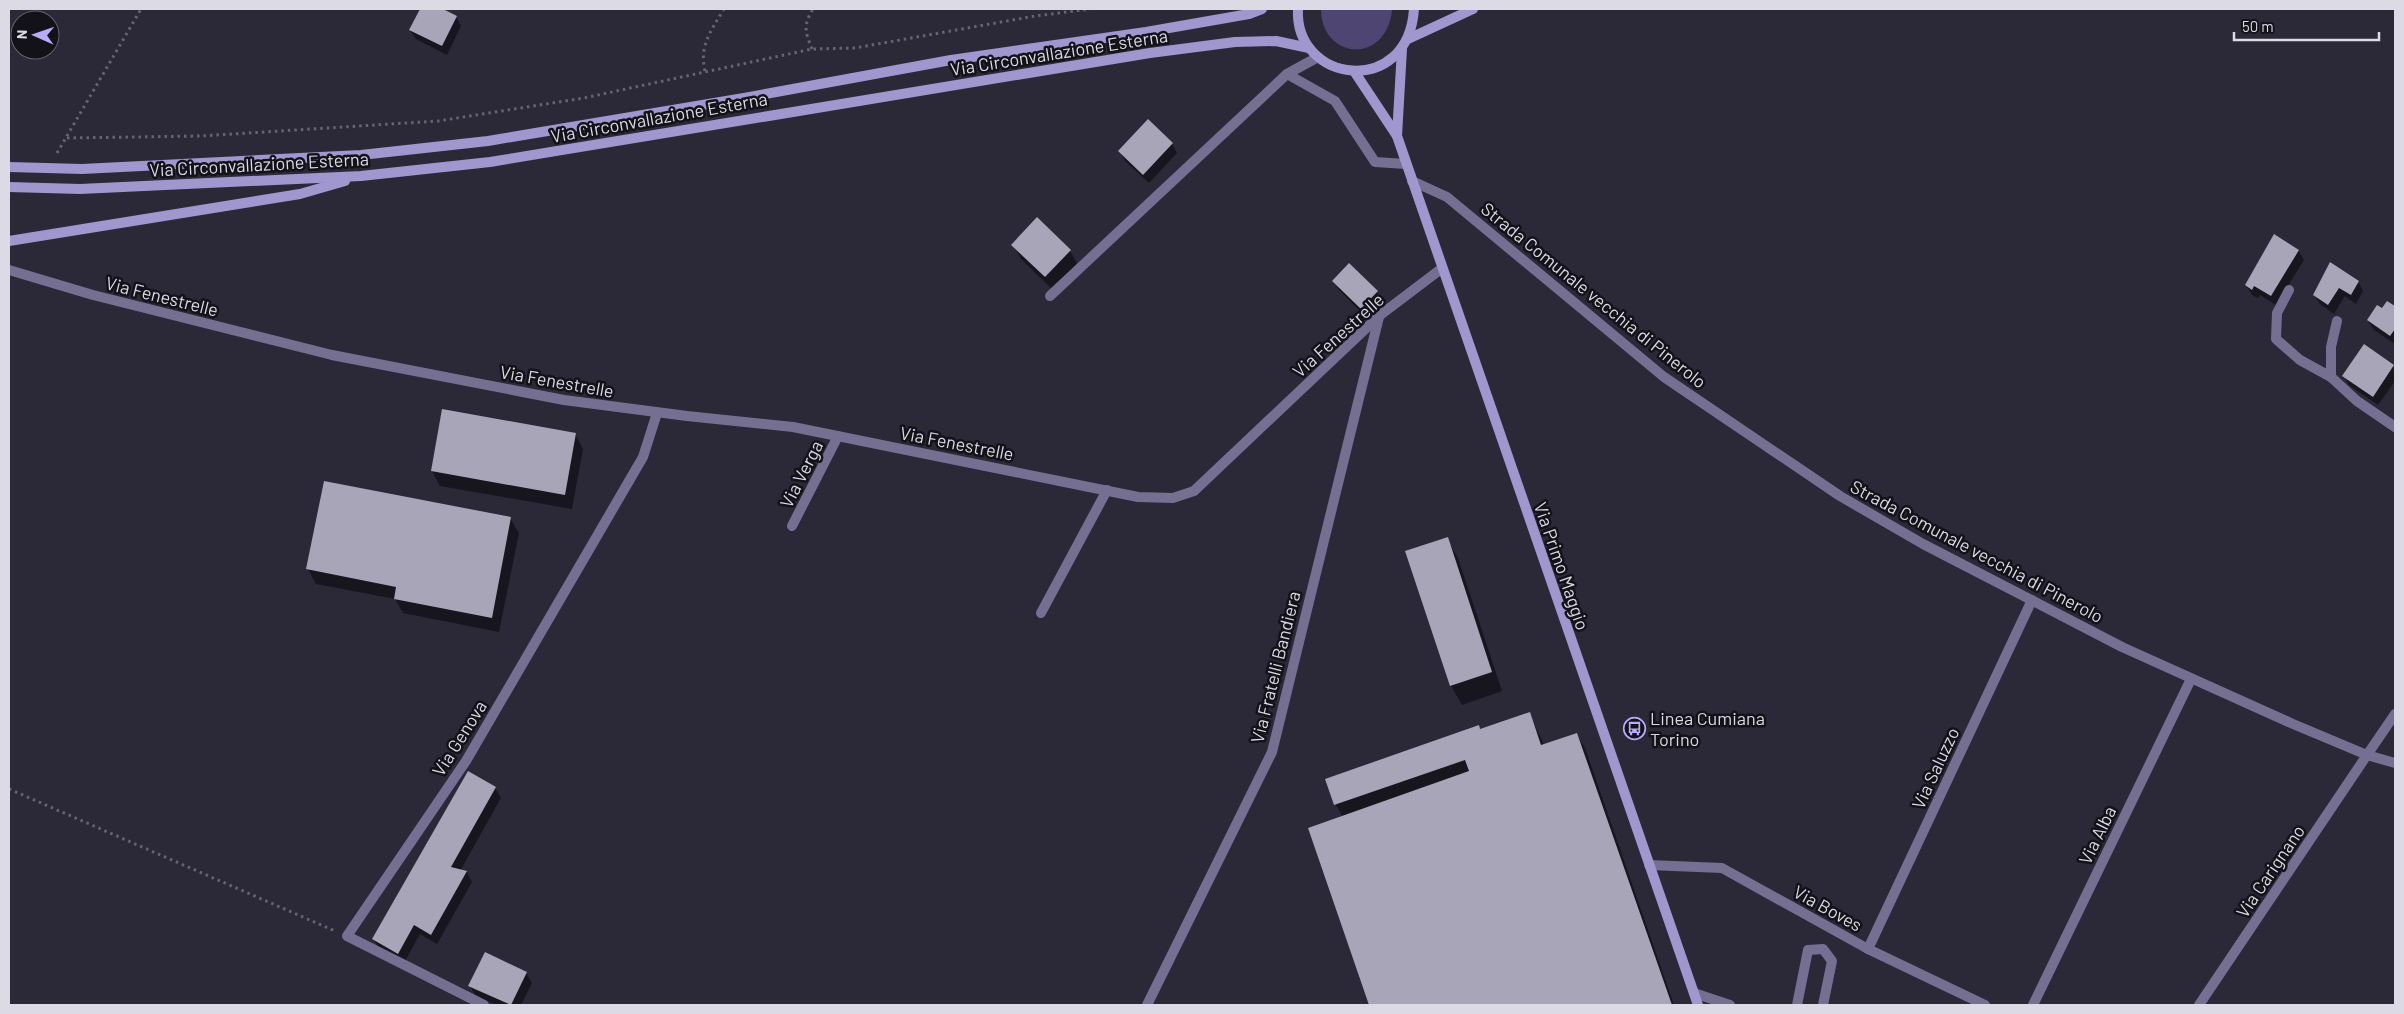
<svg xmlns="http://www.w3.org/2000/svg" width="2404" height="1014" viewBox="0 0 2404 1014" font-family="Barlow,sans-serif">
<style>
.green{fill:#4e4573}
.shadow{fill:#0007}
.building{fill:#a8a5b9}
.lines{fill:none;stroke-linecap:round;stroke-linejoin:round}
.path{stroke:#666472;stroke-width:3;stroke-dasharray:2.5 4;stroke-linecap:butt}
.lane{stroke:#757092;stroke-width:10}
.street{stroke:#757092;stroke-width:10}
.secondary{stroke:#a097ce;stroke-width:10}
.labels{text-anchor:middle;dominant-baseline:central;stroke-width:5;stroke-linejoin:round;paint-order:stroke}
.street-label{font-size:18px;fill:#dbdae5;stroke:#131219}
.poi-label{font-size:18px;fill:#dbdae5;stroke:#131219;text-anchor:start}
</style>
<rect width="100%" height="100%" fill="#2b2838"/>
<path class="green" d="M1321,9H1392V10C1386,66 1321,59 1321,9Z"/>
<g class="shadow">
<path d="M421,9H440L456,17L461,26L447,55L416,39L410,30Z"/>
<path d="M1172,144L1177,153L1149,183L1125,161L1120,151Z"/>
<path d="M2274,236L2298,250L2304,260L2276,305L2260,295L2258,298L2252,295L2246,285Z"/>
<path d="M1013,245L1070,251L1078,265L1054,291L1021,259Z"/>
<path d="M1333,281L1377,292L1382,301L1367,318L1339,290Z"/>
<path d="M2358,281L2363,291L2356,304L2345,296L2334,314L2320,304L2314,295Z"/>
<path d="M2388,302L2395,307V344L2374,330L2368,321L2382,310Z"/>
<path d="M2393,366L2395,381L2378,405L2349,385L2344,376Z"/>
<path d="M443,411L575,434L583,449L572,509L440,486L432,471Z"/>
<path d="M510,518L519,533L499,632L403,613L395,599L316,584L308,569Z"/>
<path d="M1447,539L1458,558L1502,691L1462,705L1451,686Z"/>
<path d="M1529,713L1544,745L1576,734L1585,748L1674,1005H1371L1309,829L1343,817L1336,805L1327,780Z"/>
<path d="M468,773L495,788L501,798L460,871L467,872L472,882L437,944L420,934L404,963L379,949L374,939Z"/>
<path d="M526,973L532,983L521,1005H496L475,995L470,986Z"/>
</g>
<g class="building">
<path d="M420,9H443L457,16L442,46L409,30Z"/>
<path d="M1148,119L1173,143L1143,175L1118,151Z"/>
<path d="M1037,217L1071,250L1045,277L1011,245Z"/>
<path d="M2274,234L2299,250L2271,296L2254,286L2252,290L2245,285Z"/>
<path d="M2330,262L2359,281L2351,295L2339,288L2328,305L2313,295Z"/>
<path d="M1349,263L1378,291L1361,309L1332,281Z"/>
<path d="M2387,301L2395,306V329L2390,336L2367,320L2377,305L2382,308Z"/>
<path d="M2364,344L2394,365L2373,397L2342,376Z"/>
<path d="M442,409L576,433L565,495L431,471Z"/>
<path d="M324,481L511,517L492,618L394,599L396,587L306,569Z"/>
<path d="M1448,537L1492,672L1450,686L1405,551Z"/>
<path d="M1530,712L1541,745L1577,733L1672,1005H1369L1308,828L1469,771L1465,760L1334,805L1325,779L1479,725L1480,729Z"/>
<path d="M468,771L496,787L451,867L467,871L431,935L414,925L398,954L372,939Z"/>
<path d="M485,952L527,972L511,1005L468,986Z"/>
</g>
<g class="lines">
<g class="path">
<path d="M812,49C805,32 803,25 813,9"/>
<path d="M705,71C699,45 711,31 724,9"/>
<path d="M67,138L201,136L438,121L584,98L812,49L855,48L1035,16L1090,9"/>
<path d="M57,153L141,9"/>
<path d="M9,789L335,931"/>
</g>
<g class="lane">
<path d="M1287,74L1335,101L1375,162L1406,164"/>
<path d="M2289,290L2277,313L2276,339L2300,360L2331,377"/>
<path d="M1050,296L1287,74L1318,57"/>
<path d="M2337,321L2331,347V377L2357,401L2395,427"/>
<path d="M2367,755L2395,714"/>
<path d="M1694,993L1730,1005"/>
<path d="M1797,1005L1808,950L1823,949L1832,961L1823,1005"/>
</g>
<g class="street">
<path d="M1412,181L1447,197L1664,377L1840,496L1923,544L2122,647L2293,724L2367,755L2395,763"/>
<path d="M9,270L93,295L332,355L564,400L687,416L793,427L1138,497L1173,498L1194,491L1379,316L1441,269"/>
<path d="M792,526L838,436"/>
<path d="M1041,613L1107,490"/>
<path d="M1649,865L1722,868L1868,949L1985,1005"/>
<path d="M1868,949L2032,600"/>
<path d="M484,1005L347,936L466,761L643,457L657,413"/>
<path d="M1147,1005L1272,752L1379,317"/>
<path d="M2033,1005L2191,679"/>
<path d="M2199,1005L2367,755"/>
</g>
<g class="secondary">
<path d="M1298,9C1294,83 1408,99 1414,9"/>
<path d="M1408,39L1473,9"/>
<path d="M1354,71L1397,136L1698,1005"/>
<path d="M1397,136L1402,49"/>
<path d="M9,167L82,169L361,155L488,141L744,98L951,60L1146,32L1249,14L1262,9"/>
<path d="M9,187L80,189L361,176L490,162L1150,53L1235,42L1276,41L1309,48"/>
<path d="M9,241L300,194L345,181"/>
</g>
</g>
<defs>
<symbol id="bus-ring" viewBox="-11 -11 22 22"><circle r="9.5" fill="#131219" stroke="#b8abf7" stroke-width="1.5"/><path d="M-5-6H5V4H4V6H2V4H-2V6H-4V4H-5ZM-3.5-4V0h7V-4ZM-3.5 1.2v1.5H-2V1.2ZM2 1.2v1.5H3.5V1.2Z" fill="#b8abf7"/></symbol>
</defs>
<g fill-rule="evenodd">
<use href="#bus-ring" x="1622" y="716" width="25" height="25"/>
</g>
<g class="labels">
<g class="street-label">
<text transform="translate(1059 52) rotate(-9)">Via Circonvallazione Esterna</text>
<text transform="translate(659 117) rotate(-10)">Via Circonvallazione Esterna</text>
<text transform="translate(259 164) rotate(-3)">Via Circonvallazione Esterna</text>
<text transform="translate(1594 295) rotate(39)">Strada Comunale vecchia di Pinerolo</text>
<text transform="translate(162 296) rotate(14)">Via Fenestrelle</text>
<text transform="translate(1338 335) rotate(-42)">Via Fenestrelle</text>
<text transform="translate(557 381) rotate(10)">Via Fenestrelle</text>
<text transform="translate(957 443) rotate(11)">Via Fenestrelle</text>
<text transform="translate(801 474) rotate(-63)">Via Verga</text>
<text transform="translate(1977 551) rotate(28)">Strada Comunale vecchia di Pinerolo</text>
<text transform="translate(1562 566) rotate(71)">Via Primo Maggio</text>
<text transform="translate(1275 667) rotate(-76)">Via Fratelli Bandiera</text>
<text transform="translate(459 738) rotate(-58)">Via Genova</text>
<text transform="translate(1935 768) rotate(-65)">Via Saluzzo</text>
<text transform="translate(2097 835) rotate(-64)">Via Alba</text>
<text transform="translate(2270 871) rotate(-56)">Via Carignano</text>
<text transform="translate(1828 908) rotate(29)">Via Boves</text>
</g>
<g class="poi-label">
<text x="1650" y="718">Linea Cumiana<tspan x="1650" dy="21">Torino</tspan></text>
</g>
</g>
<rect width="2404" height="1014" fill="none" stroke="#dbdae5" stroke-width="20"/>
<g transform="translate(35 35) rotate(272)"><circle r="24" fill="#131219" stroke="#63626b"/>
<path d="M0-4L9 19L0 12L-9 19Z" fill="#b8abf7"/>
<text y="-8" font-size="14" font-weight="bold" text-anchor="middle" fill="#dbdae5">N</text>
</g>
<path d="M2234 32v8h145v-8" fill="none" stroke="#dbdae5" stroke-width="2.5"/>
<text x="2242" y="32" font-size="15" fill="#dbdae5" stroke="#131219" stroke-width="4" paint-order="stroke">50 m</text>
</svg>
